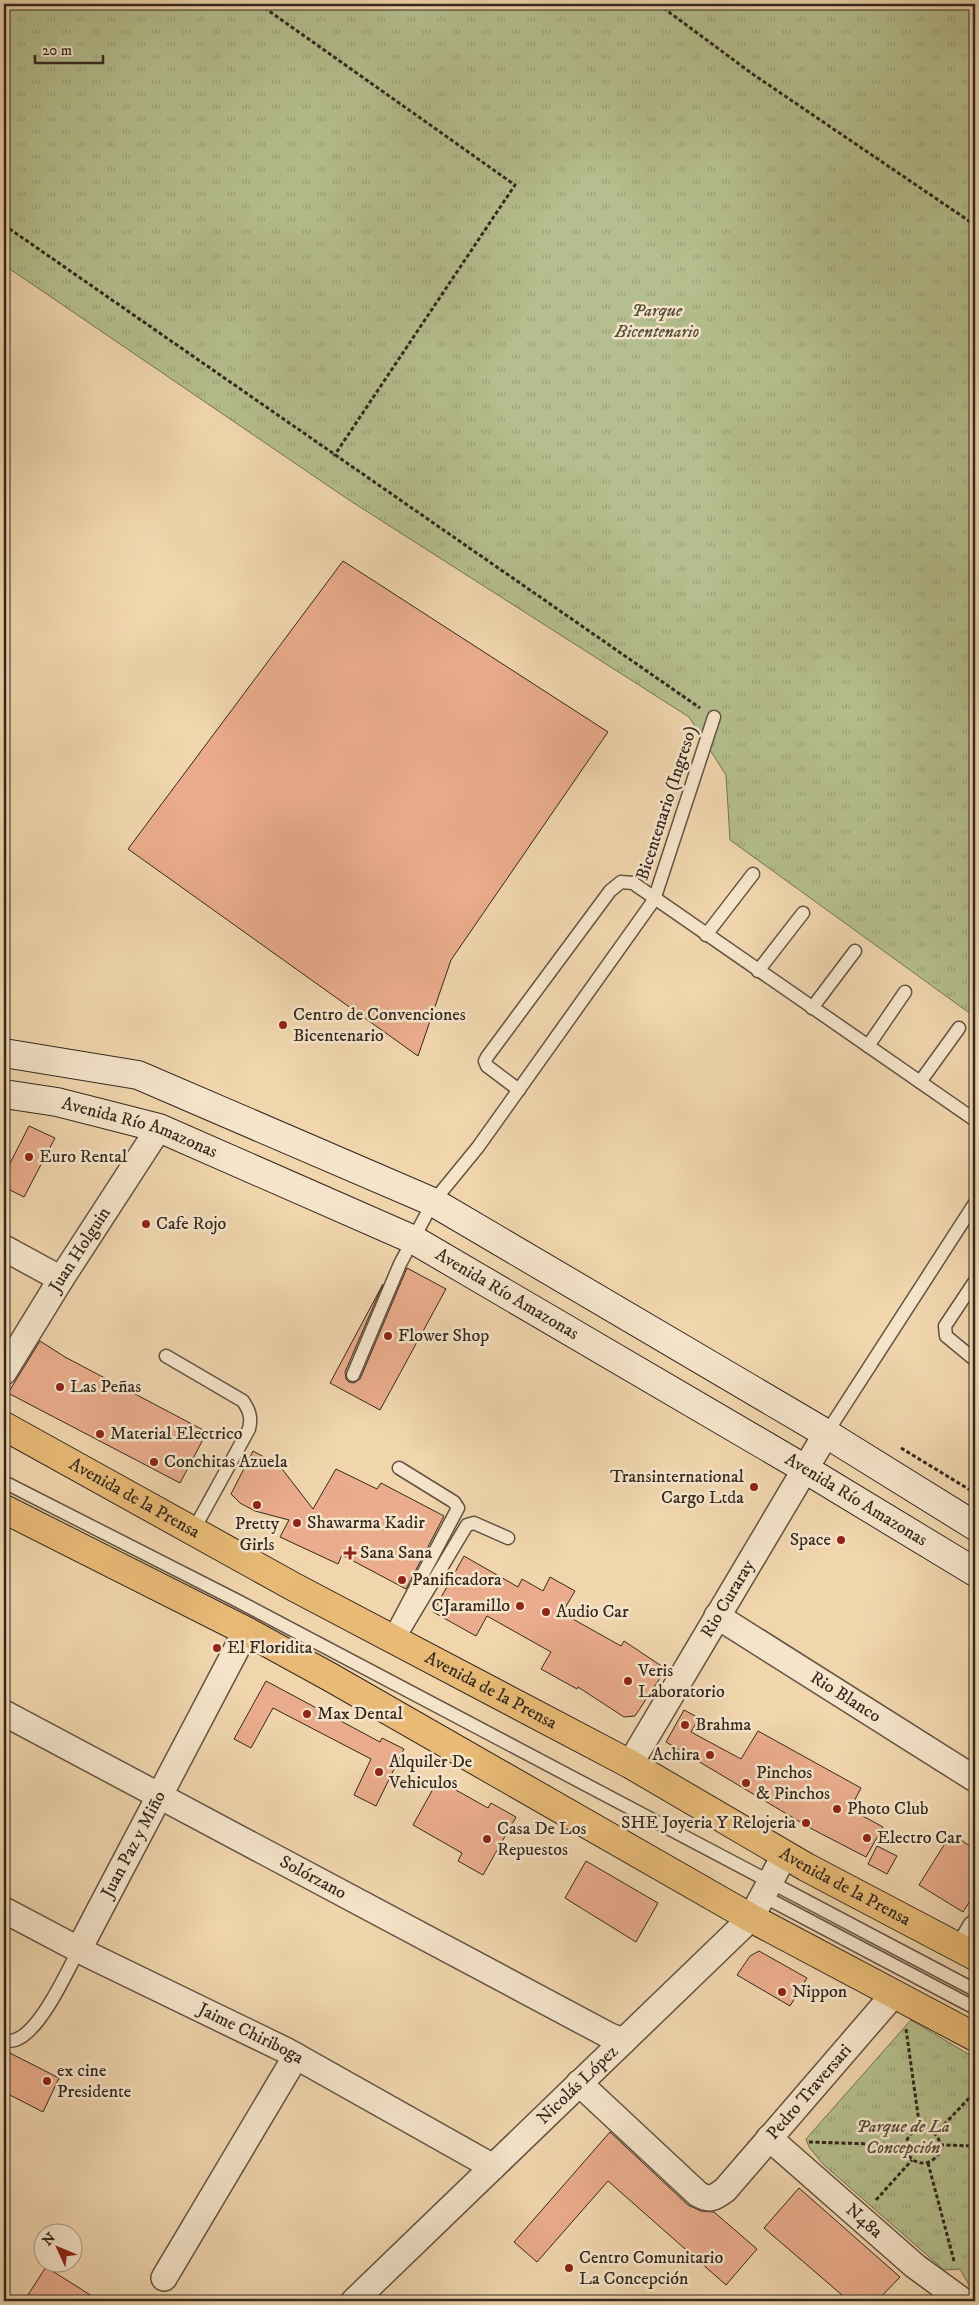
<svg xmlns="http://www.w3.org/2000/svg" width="979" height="2305" viewBox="0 0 979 2305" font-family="'IM FELL DW Pica',serif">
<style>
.park{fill:url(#park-tufts);stroke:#747356}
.building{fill:#eaac8c;stroke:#34281f}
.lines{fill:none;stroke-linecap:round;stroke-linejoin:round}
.lane-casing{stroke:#635342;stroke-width:15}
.street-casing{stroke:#635342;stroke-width:28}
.secondary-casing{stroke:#34281f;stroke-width:30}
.primary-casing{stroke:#34281f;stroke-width:30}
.path{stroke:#34281f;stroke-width:3;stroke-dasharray:4 2.5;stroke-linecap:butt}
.lane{stroke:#f5e4ca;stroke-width:12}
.street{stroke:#f5e4ca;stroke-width:25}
.secondary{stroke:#f5e4ca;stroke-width:28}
.primary{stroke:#e8ba76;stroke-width:28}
.poi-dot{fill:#8f2418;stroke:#f5e4ca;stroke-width:2}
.labels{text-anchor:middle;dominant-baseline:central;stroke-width:5;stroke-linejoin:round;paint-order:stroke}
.park-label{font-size:18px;font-style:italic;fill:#544e3b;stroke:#f5e4ca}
.street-label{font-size:18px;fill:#34281f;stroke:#f5e4ca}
.poi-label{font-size:18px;fill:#34281f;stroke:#f5e4ca;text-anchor:start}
</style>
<defs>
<pattern id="park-tufts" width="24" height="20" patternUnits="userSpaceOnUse" patternTransform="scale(1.25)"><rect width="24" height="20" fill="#b5be8e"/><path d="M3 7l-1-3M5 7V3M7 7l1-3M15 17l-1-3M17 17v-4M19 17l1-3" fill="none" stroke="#9ca37a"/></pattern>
</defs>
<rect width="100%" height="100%" fill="#f0d5ad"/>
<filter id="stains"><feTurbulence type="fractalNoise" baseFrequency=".004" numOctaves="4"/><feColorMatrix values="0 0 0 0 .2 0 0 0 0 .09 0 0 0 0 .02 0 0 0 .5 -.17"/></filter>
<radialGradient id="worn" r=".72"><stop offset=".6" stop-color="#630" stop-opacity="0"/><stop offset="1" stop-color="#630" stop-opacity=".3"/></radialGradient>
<g class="park">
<path d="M4,4H975V1017L730,840L726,775L689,717L349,500L4,265Z"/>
<path d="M911,2020L975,2058V2278L969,2285L960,2269L944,2270L823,2164L809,2147L806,2139Z"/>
</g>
<g class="building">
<path d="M343,561L608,732L451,960L418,1056L128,849Z"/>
<path d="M29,1126L55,1138L24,1197L4,1187V1175Z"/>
<path d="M407,1268L446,1289L380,1410L330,1383L383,1284L345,1372L346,1379L349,1382L354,1383L360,1379Z"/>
<path d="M40,1341L65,1357L207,1432L180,1483L8,1393Z"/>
<path d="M253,1451L279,1465L313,1509L336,1469L377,1489L381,1483L444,1516L406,1589L342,1555L338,1564L295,1544L280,1537L289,1520L255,1511L240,1503L231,1494Z"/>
<path d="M464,1556L518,1587L522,1579L543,1591L550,1577L575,1591L562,1613L621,1646L624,1641L666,1669L635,1716L624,1717L578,1687L577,1689L541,1669L551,1652L487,1616L476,1636L433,1612Z"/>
<path d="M266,1681L380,1742L382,1738L404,1749L376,1806L354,1795L371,1759L273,1708L251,1748L234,1739Z"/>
<path d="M684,1710L699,1718L691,1732L741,1759L758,1731L861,1788L850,1809L883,1827L866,1857L812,1829L666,1742Z"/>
<path d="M438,1780L488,1808L491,1803L516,1817L483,1875L458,1861L462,1853L413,1825Z"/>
<path d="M951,1834L975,1849V1893L963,1912L919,1885Z"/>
<path d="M877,1846L897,1856L887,1874L868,1864Z"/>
<path d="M586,1861L658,1903L636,1942L565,1898Z"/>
<path d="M759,1951L807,1978L790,2006L737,1975L750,1956Z"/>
<path d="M4,2050L59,2078L43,2112L4,2092Z"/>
<path d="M610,2132L688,2205L701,2211L714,2212L757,2249L726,2285L608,2181L537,2262L514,2242Z"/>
<path d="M799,2188L900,2277L877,2301H849L764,2228Z"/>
<path d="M46,2267L100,2301H24Z"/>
</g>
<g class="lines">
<defs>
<g id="lane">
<path d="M706,935L753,874"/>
<path d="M758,971L803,913"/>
<path d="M812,1008L855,951"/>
<path d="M868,1046L905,992"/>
<path d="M920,1082L959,1028"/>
<path d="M519,1090L487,1066L485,1061L487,1057L610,891L621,882L633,883L975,1120"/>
<path d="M975,1281L945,1326L946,1336L975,1360"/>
<path d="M166,1356L243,1401C249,1410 252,1417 249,1429L193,1531"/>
<path d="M353,1375L400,1264L433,1202L478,1147L654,900L714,717"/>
<path d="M826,1434L975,1203"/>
<path d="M4,1482L236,1600L975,1990"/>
<path d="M389,1638L458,1508L454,1502L399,1468"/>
<path d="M397,1642L467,1525L474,1523L508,1538"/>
<path d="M763,1896L975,2008"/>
<path d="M4,2041C7,2041 12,2041 15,2040C40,2032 67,1972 79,1949"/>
</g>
<g id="street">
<path d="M4,1248L61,1279"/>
<path id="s1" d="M4,1372L61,1279L159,1128"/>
<path id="s2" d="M717,1616L975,1779"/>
<path id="s3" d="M4,1713L610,2036L623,2041"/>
<path id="s4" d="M630,1764L826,1434"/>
<path id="s5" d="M4,1910L89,1955L285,2050L493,2167"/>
<path id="s6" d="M79,1949L246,1631"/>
<path d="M963,1949L975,1928"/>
<path id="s7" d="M579,2083L698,2194C710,2201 714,2198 725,2190L894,1994"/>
<path id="s8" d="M769,2138L915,2266L963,2301"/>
<path d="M164,2278L296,2056"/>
<path id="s9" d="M354,2301L751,1918L785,1854"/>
</g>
<g id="secondary">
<path d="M4,1053L138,1075L433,1202L822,1431L975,1526"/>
<path id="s10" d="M4,1094L57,1102L159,1128L414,1240L800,1466L975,1572"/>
</g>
<g id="primary">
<path id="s11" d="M4,1426L294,1587L630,1764L806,1867L975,1956"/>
<path d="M4,1509L246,1631L330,1677L751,1918L975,2037"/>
</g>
</defs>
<use href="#lane" class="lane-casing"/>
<use href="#street" class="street-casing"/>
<use href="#secondary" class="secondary-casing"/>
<use href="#primary" class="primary-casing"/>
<g class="path">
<path d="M259,4L515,185L334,456"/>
<path d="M658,4L754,75L975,225"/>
<path d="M4,225L700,708"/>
<path d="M901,1448L975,1493"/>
<path d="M906,2029L920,2129"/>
<circle cx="923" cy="2146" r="17"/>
<path d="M935,2134L975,2092"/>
<path d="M809,2142L905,2145"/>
<path d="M940,2145L975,2146"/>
<path d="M928,2163L954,2261"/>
<path d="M876,2200L912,2160"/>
</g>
<use href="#lane" class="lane"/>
<use href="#street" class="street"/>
<use href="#secondary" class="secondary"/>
<use href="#primary" class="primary"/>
</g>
<g class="poi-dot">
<circle cx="283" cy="1025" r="5"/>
<circle cx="29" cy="1157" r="5"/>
<circle cx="146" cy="1224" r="5"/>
<circle cx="388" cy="1336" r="5"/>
<circle cx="60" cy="1387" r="5"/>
<circle cx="100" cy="1434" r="5"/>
<circle cx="154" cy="1462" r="5"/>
<circle cx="754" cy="1487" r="5"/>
<circle cx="257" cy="1505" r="5"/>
<circle cx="297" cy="1523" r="5"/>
<circle cx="841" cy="1540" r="5"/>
<path d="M347.5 1545.5h5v5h5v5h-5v5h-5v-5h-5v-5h5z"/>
<circle cx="402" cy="1580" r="5"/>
<circle cx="520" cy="1606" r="5"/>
<circle cx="546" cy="1612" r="5"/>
<circle cx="217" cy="1648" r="5"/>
<circle cx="628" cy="1681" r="5"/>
<circle cx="307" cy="1714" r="5"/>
<circle cx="685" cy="1725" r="5"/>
<circle cx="710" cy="1755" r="5"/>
<circle cx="379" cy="1772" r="5"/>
<circle cx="746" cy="1783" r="5"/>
<circle cx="837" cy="1809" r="5"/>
<circle cx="806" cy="1823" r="5"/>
<circle cx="867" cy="1838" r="5"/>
<circle cx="487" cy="1839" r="5"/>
<circle cx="782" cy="1992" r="5"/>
<circle cx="47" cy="2081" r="5"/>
<circle cx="569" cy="2268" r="5"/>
</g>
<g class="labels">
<g class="park-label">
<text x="657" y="311">Parque<tspan x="657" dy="21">Bicentenario</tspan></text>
<text x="903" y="2127">Parque de La<tspan x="903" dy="21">Concepción</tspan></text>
</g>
<g class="street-label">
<text transform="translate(667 803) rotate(-72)">Bicentenario (Ingreso)</text>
<text stroke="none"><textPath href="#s10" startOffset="140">Avenida Río Amazonas</textPath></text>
<text stroke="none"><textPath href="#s1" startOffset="144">Juan Holguin</textPath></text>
<text stroke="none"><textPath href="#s10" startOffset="545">Avenida Río Amazonas</textPath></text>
<text stroke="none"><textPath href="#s11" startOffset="149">Avenida de la Prensa</textPath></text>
<text stroke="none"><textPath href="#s10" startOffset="950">Avenida Río Amazonas</textPath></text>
<text stroke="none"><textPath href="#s4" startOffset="192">Rio Curaray</textPath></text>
<text stroke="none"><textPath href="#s11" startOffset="554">Avenida de la Prensa</textPath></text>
<text stroke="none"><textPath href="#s2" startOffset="152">Rio Blanco</textPath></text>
<text stroke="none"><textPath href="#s6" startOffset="118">Juan Paz y Miño</textPath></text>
<text stroke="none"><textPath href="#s3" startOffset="350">Solórzano</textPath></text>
<text stroke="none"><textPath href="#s11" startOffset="959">Avenida de la Prensa</textPath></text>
<text stroke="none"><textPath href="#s5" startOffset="276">Jaime Chiriboga</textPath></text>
<text stroke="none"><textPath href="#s9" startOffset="311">Nicolás López</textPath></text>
<text stroke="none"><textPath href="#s7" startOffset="322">Pedro Traversari</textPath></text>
<text stroke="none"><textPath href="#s8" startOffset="126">N48a</textPath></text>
</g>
<g class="poi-label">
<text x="293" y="1015">Centro de Convenciones<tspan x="293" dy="21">Bicentenario</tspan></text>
<text x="39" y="1157">Euro Rental</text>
<text x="156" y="1224">Cafe Rojo</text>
<text x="398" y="1336">Flower Shop</text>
<text x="70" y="1387">Las Peñas</text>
<text x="110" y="1434">Material Electrico</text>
<text x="164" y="1462">Conchitas Azuela</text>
<text x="744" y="1477" text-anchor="end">Transinternational<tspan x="744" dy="21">Cargo Ltda</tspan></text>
<text x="307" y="1523">Shawarma Kadir</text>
<text x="257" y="1524" text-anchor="middle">Pretty<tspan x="257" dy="21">Girls</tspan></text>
<text x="831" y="1540" text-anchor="end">Space</text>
<text x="360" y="1553">Sana Sana</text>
<text x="412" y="1580">Panificadora</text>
<text x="510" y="1606" text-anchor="end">CJaramillo</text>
<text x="556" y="1612">Audio Car</text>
<text x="227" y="1648">El Floridita</text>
<text x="638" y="1671">Veris<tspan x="638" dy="21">Laboratorio</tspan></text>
<text x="317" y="1714">Max Dental</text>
<text x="695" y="1725">Brahma</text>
<text x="700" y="1755" text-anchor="end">Achira</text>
<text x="389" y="1762">Alquiler De<tspan x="389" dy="21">Vehiculos</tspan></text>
<text x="756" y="1773">Pinchos<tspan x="756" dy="21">&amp; Pinchos</tspan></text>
<text x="847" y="1809">Photo Club</text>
<text x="796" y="1823" text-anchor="end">SHE Joyeria Y Relojeria</text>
<text x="497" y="1829">Casa De Los<tspan x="497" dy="21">Repuestos</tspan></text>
<text x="877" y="1838">Electro Car</text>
<text x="792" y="1992">Nippon</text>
<text x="57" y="2071">ex cine<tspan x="57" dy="21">Presidente</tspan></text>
<text x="579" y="2258">Centro Comunitario<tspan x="579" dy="21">La Concepción</tspan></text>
</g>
</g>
<rect width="979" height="2305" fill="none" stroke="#f0d5ad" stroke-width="20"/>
<rect x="5" y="5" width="969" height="2295" fill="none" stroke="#34281f" stroke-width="2.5"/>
<rect x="10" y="10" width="959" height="2285" fill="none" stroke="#34281f"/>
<g transform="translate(58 2248) rotate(314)"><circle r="24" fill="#f5e4ca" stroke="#a89986"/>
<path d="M0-4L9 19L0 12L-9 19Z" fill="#8f2418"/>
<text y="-8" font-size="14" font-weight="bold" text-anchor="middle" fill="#34281f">N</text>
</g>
<path d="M35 55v8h68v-8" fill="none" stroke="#34281f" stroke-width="2.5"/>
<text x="42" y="55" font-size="15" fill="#34281f" stroke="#f5e4ca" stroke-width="4" paint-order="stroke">20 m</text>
<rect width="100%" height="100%" filter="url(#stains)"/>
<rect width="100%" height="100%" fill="url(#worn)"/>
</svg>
